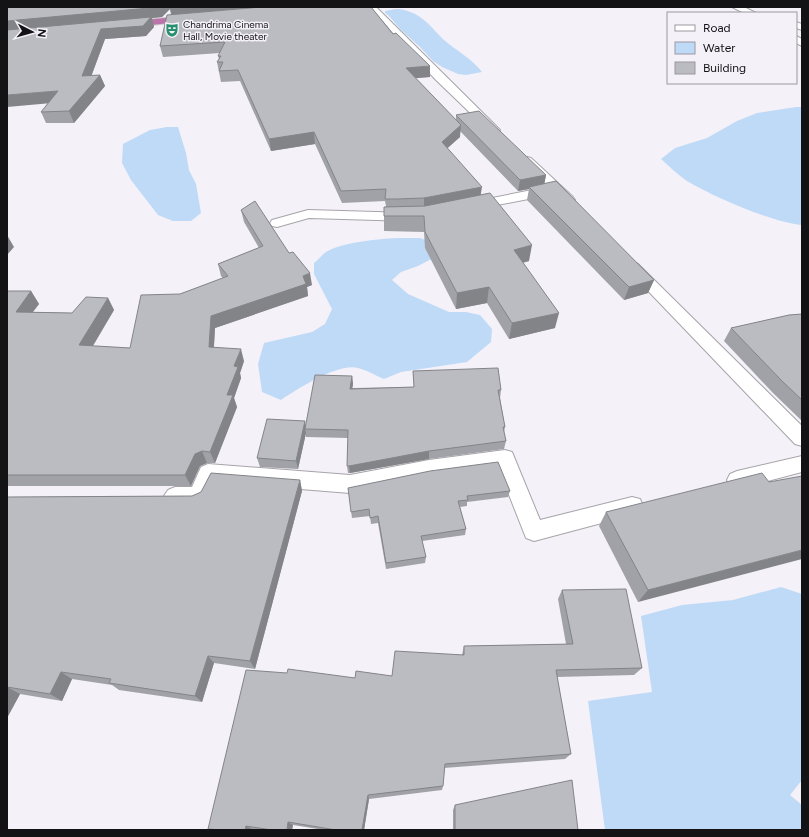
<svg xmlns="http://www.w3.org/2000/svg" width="809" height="837" viewBox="0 0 809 837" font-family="Figtree,sans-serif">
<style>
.water{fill:#bfdaf7}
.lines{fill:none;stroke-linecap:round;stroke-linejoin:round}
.street-casing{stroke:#a7a4a9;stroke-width:2}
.highway-casing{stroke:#d0d0d0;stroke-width:2}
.street{fill:#fff;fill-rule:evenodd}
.highway{fill:#bb75aa;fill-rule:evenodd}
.wall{fill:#a1a2a7}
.shaded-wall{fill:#838488}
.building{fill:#bbbcc2;stroke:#838488}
.labels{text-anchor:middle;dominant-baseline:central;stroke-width:3;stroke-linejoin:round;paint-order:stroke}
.far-poi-label{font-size:10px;fill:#131214;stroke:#f4f1f8;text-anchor:start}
</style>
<rect width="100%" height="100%" fill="#f4f1f8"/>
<g class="water">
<path d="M396,9C419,10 429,25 444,40C457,51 471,58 482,72L466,75L458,74L442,67L433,61L419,46L401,30L389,16L385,13V11Z"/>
<path d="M796,107H802V225C771,222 714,197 687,181C678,175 669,166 661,159L675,148L707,138L737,121L757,113Z"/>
<path d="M167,127H178L186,153L189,170L196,184L201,213L191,221H173L158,215L131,180L122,163L123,144L150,130Z"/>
<path d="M397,238H420L435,243L443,253L418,266L401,272L392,280L408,294L449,312H466L480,315L492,329L491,342L467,362L401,372L384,379C375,375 366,370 358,368C337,363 298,389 281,400L262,392L258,364L264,343L312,332L325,324L332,309L314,274V263C318,260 322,255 326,252C343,242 378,239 397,238Z"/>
<path d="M781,587L802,594V780L790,795L802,805V830H605L588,701L652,692L641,616L682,605L733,600Z"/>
</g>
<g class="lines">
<defs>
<g id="street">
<path d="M367,7H376L498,128L500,130L498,132H490L436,80Z"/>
<path d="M732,7H744L756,13H744Z"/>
<path d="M796,22L802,24V30L796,28Z"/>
<path d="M796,36L802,39V46L796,43Z"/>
<path d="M527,157L531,158L573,197L575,200L573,203H563L554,194L472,210L467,209L465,206L467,203L547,187L521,161Z"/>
<path d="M308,210L410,213L415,214L417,217L415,220L410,221L309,218L277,227L272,226L270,223L272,220Z"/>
<path d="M633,262L638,264L802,426V446L795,444L628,270L625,267L628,264Z"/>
<path d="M505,450L512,452L540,520L632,497L640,499L643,506L640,513L632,515L534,541L526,538L498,467L429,476L350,493L215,482L205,502C194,507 179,507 168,502L164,496L168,490L175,487H192L201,467L208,464L350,475L429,460Z"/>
<path d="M802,456V472L737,489L730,486L727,480L730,474L737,471Z"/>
</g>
<path id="highway" d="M196,15L199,16L201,18L199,20L123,28L118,25L123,22Z"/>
</defs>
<use href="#street" class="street-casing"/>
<use href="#highway" class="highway-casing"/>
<use href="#street" class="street"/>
<use href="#highway" class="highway"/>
</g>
<g class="wall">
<path d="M7,7H371L430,77L415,78L456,120V115L546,175L544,184L654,280L648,293L624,300L527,200L529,189L518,191L460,131V137L447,148L529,261L523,263L555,328L509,339L487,303L456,309L425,248L424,232L384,231V216L386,206L385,201L342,203L315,144L271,151L240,81L221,82L217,62L219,59L218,56L220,53L163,57L160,46L171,15L170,9L162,17L152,18L154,27L146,36L105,39L91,76L100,75L105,86L74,123H46L41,112L48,103Z"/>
<path d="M241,210L289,253L312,285L307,287L308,296L215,328L214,347L244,361L240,373L241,378L234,398L237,407L215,463H207L200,466L191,486H7V291H31L39,304L32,312L72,313L108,298L114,310L93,346L130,348L180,294L223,278L221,276L218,264L259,248L244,222Z"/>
<path d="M802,314V421L773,393L724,341L731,328Z"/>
<path d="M413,371L501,390L500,398L505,427L504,432L506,441L504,449L429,459L350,473H348L347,466L348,438L306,437V433L298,469L260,467L257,458L305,421V425L352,376L353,384L352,388L414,387Z"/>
<path d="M300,480L302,491L255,669L214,663L202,702L119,690L112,685L72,679L62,701L20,694L7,718V497L192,496Z"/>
<path d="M769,482L638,602L599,526L606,512Z"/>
<path d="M348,488L510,491L508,497L467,502V506L460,507L466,529L465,535L422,541L426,557L425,563L386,569L378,523L371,524L370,516L352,518Z"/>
<path d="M562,590L642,668L634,675L557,677L571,754L565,759L444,768L443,786L442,790L369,799L364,830H324L293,825L292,830H261L252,829L251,830H212L208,829L355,678L392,676L462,655L464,646L566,644L558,599Z"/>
<path d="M455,805L578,830H453V810Z"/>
</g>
<g class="shaded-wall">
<path d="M160,7H275L172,16L170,9L162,17L152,18L154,27L146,36L105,39L87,88L82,76L101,29L7,32V21Z"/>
<path d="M430,66V77L406,79V68Z"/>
<path d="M100,75L105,86L74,123L69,111Z"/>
<path d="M58,91L63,102L7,107V95Z"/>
<path d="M461,125L460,137L441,154L442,142Z"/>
<path d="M314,132L315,144L271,151L269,139Z"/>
<path d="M546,175L544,186L529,187V189L518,191L520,180Z"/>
<path d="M482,187L480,199L424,211V198Z"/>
<path d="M7,235L14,247L7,255Z"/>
<path d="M532,245L529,261L511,265L514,250Z"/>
<path d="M310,273L312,285L307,287L308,296L215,328L213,359L209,347L211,316L303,276Z"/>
<path d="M654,280L648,293L624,300L629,287Z"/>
<path d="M489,287L487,303L456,309L457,293Z"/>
<path d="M31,291L39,304L24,324L16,312Z"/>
<path d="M108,298L114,310L86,357L79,345Z"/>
<path d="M559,313L555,328L509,339L512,323Z"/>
<path d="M241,349L244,361L240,373L241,378L234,398L237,407L215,463L210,452L234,366Z"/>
<path d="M352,376L353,384L351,397L350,389Z"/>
<path d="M305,421L306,429H305L306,433L298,469L296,461Z"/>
<path d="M202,451L207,463L200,466L191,486L185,475L195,454Z"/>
<path d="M429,451V459L350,473L349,466Z"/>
<path d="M300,480L302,491L255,669L250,661Z"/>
<path d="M802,550V559L638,602L648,590Z"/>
<path d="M208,656L214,663L202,702L195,696Z"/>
<path d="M61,672L72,679L62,701L50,694Z"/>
<path d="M7,687L20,694L7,718Z"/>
<path d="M368,795L369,799L364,830H362Z"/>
<path d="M288,822L293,825L292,830H287Z"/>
<path d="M246,826L252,829L251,830H245Z"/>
</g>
<g class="building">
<path d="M7,7H160L7,21Z"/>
<path d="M262,7H371L393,34L396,33L430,66L406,68L461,125L442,142L482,187L424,198L397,199H385L386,189L341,191L314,132L269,139L238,70L219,71L223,62H217L221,56H218L225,42L160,46L167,15Z"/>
<path d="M151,17L143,26L101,29L82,76L100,75L69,111L41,112L58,91L7,95V30Z"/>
<path d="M479,111L546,175L520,180L456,115Z"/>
<path d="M556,181L654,280L629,287L529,187Z"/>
<path d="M490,193L532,245L514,250L559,313L512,323L489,287L457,293L425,232L424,216H384V207L425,206Z"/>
<path d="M255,201L289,253L293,252L310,273L303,276L306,284L211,316L209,347L241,349L234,366L238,367L227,395H233L210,452L202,451L195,454L185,475H7V291H31L16,312L72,313L86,297L108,298L79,345L130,348L141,295L180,294L228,276L218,264L263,246L241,210Z"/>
<path d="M802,314V400L782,381L731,328L789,315Z"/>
<path d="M498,368L501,390H498L505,427H503L506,441L429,451L349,466H347L348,430L305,429L315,375L352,376L350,389L414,387L413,371Z"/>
<path d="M267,419L305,421L296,461L257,458Z"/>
<path d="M498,462L510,491L467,496L468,500L458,501L466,529L421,536L426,557L386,563L378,516L370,518L369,509L351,512L348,488L430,471Z"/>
<path d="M211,473L300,480L250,661L208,656L195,696L109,683L111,679L61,672L50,694L7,687V497L192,496L201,492Z"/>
<path d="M762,473L769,482L802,476V550L648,590L606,512Z"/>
<path d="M626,589L642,668L556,670L571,754L445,764L443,786L368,795L362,830H336L288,822L287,830H272L246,826L245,830H222L208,829L246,670L287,673L288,669L355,678L356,671L392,676L395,651L464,655V646L573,644L562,590Z"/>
<path d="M572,780L578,830H455V805Z"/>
</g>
<defs>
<symbol id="theatre-bare" viewBox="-9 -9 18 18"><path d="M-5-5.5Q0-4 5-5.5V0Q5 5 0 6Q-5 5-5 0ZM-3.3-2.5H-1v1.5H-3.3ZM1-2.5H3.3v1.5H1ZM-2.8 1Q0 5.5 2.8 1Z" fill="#27916f" stroke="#f4f1f8" stroke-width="2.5" paint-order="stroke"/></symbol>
</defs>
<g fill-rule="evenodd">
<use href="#theatre-bare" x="162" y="20" width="20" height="20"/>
</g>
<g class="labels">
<g class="far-poi-label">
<text x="183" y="24">Chandrima Cinema<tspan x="183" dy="12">Hall, Movie theater</tspan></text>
</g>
</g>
<rect width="809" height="837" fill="none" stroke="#131214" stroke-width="16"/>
<rect x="667" y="12" width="130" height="72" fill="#f4f1f8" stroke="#9a989d"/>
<rect x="675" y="25" width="20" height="6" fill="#ffffff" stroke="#9a989d"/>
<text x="703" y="32" font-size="12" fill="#131214">Road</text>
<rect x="675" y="42" width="20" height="12" fill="#bfdaf7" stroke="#9a989d"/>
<text x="703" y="52" font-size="12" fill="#131214">Water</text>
<rect x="675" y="62" width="20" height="12" fill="#bbbcc2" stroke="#9a989d"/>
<text x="703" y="72" font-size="12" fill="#131214">Building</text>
<g transform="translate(32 32) rotate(96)" stroke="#f4f1f8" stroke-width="3" paint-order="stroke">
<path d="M0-3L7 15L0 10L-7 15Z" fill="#131214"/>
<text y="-6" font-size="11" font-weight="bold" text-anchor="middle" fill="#131214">N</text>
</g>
</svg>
